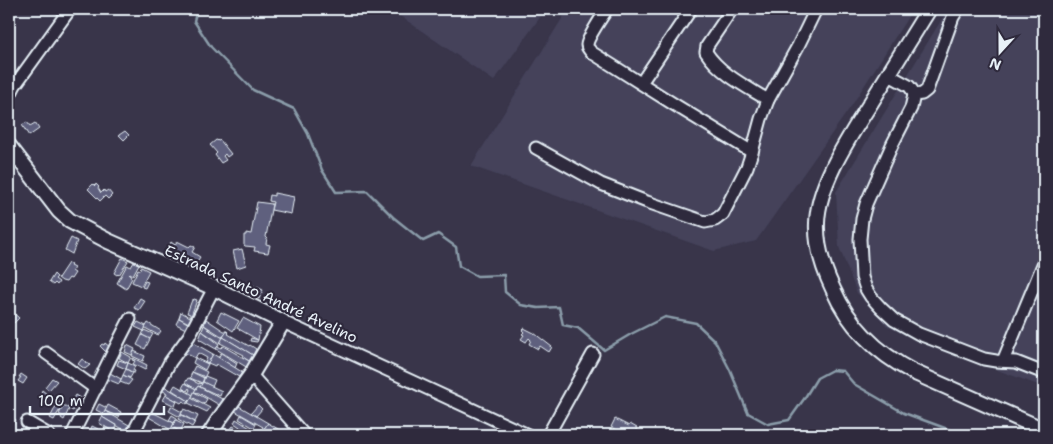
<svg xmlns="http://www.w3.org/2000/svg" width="1053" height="444" viewBox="0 0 1053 444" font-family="'Shantell Sans',sans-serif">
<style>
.built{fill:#44425a}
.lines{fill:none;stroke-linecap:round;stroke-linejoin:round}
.stream{stroke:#8b9daa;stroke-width:2.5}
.building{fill:#5f617e;stroke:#e8f1f8}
.minor-casing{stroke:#e8f1f8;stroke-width:15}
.major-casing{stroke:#e8f1f8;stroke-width:18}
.minor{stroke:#2f2a3d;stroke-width:11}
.major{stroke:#2f2a3d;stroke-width:14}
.labels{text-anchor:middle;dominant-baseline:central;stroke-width:4.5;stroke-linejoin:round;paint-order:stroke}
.street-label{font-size:15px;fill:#e8f1f8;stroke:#2f2a3d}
</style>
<rect width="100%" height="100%" fill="#39354a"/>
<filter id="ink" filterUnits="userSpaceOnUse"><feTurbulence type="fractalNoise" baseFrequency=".02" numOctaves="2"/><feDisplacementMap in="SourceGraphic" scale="10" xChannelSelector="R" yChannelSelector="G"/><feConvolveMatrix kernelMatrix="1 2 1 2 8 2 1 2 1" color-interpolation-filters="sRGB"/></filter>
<g filter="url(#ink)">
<g class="built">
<path d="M390,9H546L494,81Z"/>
<path d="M568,9H913L852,105L756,241L714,251L471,166Z"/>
<path d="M948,9H1044V387L920,342L887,326L857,293L839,247L836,192Z"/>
</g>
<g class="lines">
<path class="stream" d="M197,9L194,21L211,47L253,90L294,109L308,134L322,170L336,192L367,191L393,217L423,241L438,234L456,247L459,266L477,276L504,275L505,292L521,305L538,308L559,307L563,325L578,328L604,350L631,334L665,317L696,323L715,341L730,370L748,413L768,424L789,420L804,399L817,378L832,370L843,371L854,384L904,413L964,435"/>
</g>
<g class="building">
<path d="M27,122L30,126L35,123L39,129L29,136L22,125Z"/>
<path d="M125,131L129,135L124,140L119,135Z"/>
<path d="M216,140L219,141L220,140L231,154L227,157L225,154L223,156L226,160L221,163L215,155L217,153L210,145Z"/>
<path d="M93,184L95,186L96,184L99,187L98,188L101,193L104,190L105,192L108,190L112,195L108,199L105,196L100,201L88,189Z"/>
<path d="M274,193L294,197L291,214L271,210L273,202L269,201L270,195L274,196Z"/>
<path d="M257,202L272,204L266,237L267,238L266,244L270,245L268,253L254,251L255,247L245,246L244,245V235H246V233L251,234Z"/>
<path d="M71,238L77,241L72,254L65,250Z"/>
<path d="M177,241L189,247L191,245L195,247L192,252L200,257L195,265L168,248L171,242L175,245Z"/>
<path d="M242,249L246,265L237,268L233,251Z"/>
<path d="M122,258L128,261L119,275L118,274L117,275L114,273Z"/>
<path d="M134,262L139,264L133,275L130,273L129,274L131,275L130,277L132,278L126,289L117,283L127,265L131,267Z"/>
<path d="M68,263L71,265L70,266L74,268L72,271L75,273L71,279L69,278L66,282L62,281L58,278Z"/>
<path d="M141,267L149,271L141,286L132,282L138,269L140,270Z"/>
<path d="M54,274L57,277L55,279L59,282L57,285L55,283L53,285L49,282Z"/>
<path d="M145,281L148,282L145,288L142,287Z"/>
<path d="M252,285L263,290L259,299L248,293Z"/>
<path d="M140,298L145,301L139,310L134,308Z"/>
<path d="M194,299L197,300L191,316H190V314L187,313L192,300H193Z"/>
<path d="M10,310L19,318L14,323L11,320L12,319L9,316Z"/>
<path d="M181,312L192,318L189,323L179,318Z"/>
<path d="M221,312L239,321L233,331L217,320Z"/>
<path d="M179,318L189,324L186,329L176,324Z"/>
<path d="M243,318L260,327L258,340L237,328Z"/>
<path d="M206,319L224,331H227L223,337L204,325Z"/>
<path d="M138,322L146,326L144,331L135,327Z"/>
<path d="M148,323L161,331L158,335L145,328Z"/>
<path d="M204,325L209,329H208L223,338L220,343L202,331Z"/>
<path d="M524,328L534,333L552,347L549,352L540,346L538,349L529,344L531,340L529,338L526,342L521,339L524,335L522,334L524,332L522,330Z"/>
<path d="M144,330L153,334L150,339L142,335Z"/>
<path d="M202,331L219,344L216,349L199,339Z"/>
<path d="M227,331L229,333L228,334L249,346L250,345L256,349L253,355L223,337Z"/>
<path d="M142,335L150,339L145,349L137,345Z"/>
<path d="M223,337L253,355L249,361L243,357L244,355L220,343Z"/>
<path d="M251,338L258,340L257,342L250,341Z"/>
<path d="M192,342L213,354L208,364L205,363L207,358L198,353L195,358L185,353Z"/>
<path d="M105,343L111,348L107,353L100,346L102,344L104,345Z"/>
<path d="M127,345L135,349L132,355L125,352Z"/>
<path d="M218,346L221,348L223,346L249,361L251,362L248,368L216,349Z"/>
<path d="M134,351L145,356L143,361L132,356Z"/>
<path d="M122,352L131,357L128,363L119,358Z"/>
<path d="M221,353L237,363L235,368L218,358Z"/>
<path d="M213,354L242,372L239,377L216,364L215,366L208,363Z"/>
<path d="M133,358L147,365L145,370L133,364L135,361L132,360Z"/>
<path d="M195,358L208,364L205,370L193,363Z"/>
<path d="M82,359L90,365L85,369L78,364Z"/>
<path d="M119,360L128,363L126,369L117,365Z"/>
<path d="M128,363L135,366L133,370L135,371L134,373L126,369Z"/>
<path d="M195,366L207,372L204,378L203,377V376L192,372Z"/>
<path d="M126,369L133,373L130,378L123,375Z"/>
<path d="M192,372L204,378L202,383L190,378Z"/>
<path d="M110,373L121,379L119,384L107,379Z"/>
<path d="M21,374L27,378L23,384L18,381L21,377H19Z"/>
<path d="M123,375L132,380L128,385L120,382Z"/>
<path d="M205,376L215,380L212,387L203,382Z"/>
<path d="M52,378L57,381L49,390L45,387Z"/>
<path d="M188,378L195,381V382L199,384V383L202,384L200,387L198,386L196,389L185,383Z"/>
<path d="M203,382L222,391L220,396L200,387Z"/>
<path d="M185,383L196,389L193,395L188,393L190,390L189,388L187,391L182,388Z"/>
<path d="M175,385L193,395L189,401L172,390Z"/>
<path d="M164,386L189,401L187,404L183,401L181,403L166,395L167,393L161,390Z"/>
<path d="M198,386L224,400L221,406L199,393L194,392Z"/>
<path d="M42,390L48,395L42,401L39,397L42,393L41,392Z"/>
<path d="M194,392L207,399L204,404L192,397Z"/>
<path d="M75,395L80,398L73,411L68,408Z"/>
<path d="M166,395L177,401L175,406L163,400Z"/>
<path d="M191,398L210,408L207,412L188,403Z"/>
<path d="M58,402L64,405L60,412L59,411L54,420L50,418Z"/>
<path d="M99,404L107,408L104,414L96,410Z"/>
<path d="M64,405L69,409L64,420L61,418L62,416L59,414Z"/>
<path d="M108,405L121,412L119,417L105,411Z"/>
<path d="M258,405L262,409L256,416L251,413Z"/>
<path d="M171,406L182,412L180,417L169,411Z"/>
<path d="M239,406L268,423L264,429L262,427H263L235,411Z"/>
<path d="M184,409L198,416L195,422L181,414Z"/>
<path d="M105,411L129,425L126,431L102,417Z"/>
<path d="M150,411L174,423L171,430L147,416Z"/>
<path d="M172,415L177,418L174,423L169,420Z"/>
<path d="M181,415L195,422L192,427L178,419Z"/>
<path d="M241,415L256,424L254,428L239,419Z"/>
<path d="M12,417L16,420L12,426L9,424V420L10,421Z"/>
<path d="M102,417L117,426L114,432L99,423Z"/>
<path d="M236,419L261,435H250L239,429L240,427L234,423Z"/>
<path d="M615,419L629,426L630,424L637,428L636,430H638L637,432L639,433L638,435H625L611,427Z"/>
<path d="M176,420L184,424L180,432L172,427Z"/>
<path d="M268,423L288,435H278L269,430L268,431L264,429Z"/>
<path d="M92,426L98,429L94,435L85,434L88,430L90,431Z"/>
<path d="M233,426L249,435H237L229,431Z"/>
<path d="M105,427L114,432L119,435H110L103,431Z"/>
<path d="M172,427L182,433L180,435H168Z"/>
<path d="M223,428H224L235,435H222L220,434Z"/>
<path d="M264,429L268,431L275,435H261Z"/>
</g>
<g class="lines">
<defs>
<g id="minor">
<path d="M732,9L707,46L706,52C720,74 747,87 768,100"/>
<path d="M889,75L909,86L912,90L914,95L911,108L892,145L866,204L862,219L860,239L862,277L866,289L871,297L881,308L894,320L919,334L984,359L996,361L1016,362L1044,373"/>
<path d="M641,83L691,9"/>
<path d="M914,95L922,94L927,90L953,17L958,9"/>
<path d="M9,97L15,85L26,70L70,9"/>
<path d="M536,148L601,184L647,202L705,222L715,220L723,214L747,167L752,152L675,105L591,52C589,49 587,48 587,45C587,39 603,15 607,9"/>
<path d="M752,152L761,119L768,100L798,46L816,9"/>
<path d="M283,322L435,392L528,435"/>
<path d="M46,353L96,389"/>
<path d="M1003,361L1044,262"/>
<path d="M251,375L304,435"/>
<path d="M27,422L49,435"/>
<path d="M72,435C92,397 110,357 130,319"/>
<path d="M132,435L170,362L189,336L214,288"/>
<path d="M548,435L593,354"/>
</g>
<g id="major">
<path d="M929,9C911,38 893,67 875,96C853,132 818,181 817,223C816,246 823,268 833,289C849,326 877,353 913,372L1044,430"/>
<path d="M9,146L59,211L70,221L108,241L214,288L283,322L251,375L220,418L209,435"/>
</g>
</defs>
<use href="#minor" class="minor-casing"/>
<use href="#major" class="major-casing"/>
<use href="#minor" class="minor"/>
<use href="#major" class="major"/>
</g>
</g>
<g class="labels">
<g class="street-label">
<text transform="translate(261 294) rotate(25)">Estrada Santo André Avelino</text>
</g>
</g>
<rect width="1053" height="444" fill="none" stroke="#2f2a3d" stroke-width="30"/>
<rect x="15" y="15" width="1023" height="414" fill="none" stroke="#e8f1f8" stroke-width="2" filter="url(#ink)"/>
<g transform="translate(1000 52) rotate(201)" stroke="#2f2a3d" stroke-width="4" paint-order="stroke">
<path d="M0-4L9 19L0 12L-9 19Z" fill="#e8f1f8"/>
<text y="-8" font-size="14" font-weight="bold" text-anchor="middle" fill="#e8f1f8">N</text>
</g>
<path d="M30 406v8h134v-8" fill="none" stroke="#e8f1f8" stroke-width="2.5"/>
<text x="38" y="406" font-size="15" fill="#e8f1f8" stroke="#2f2a3d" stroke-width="4" paint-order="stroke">100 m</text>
</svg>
